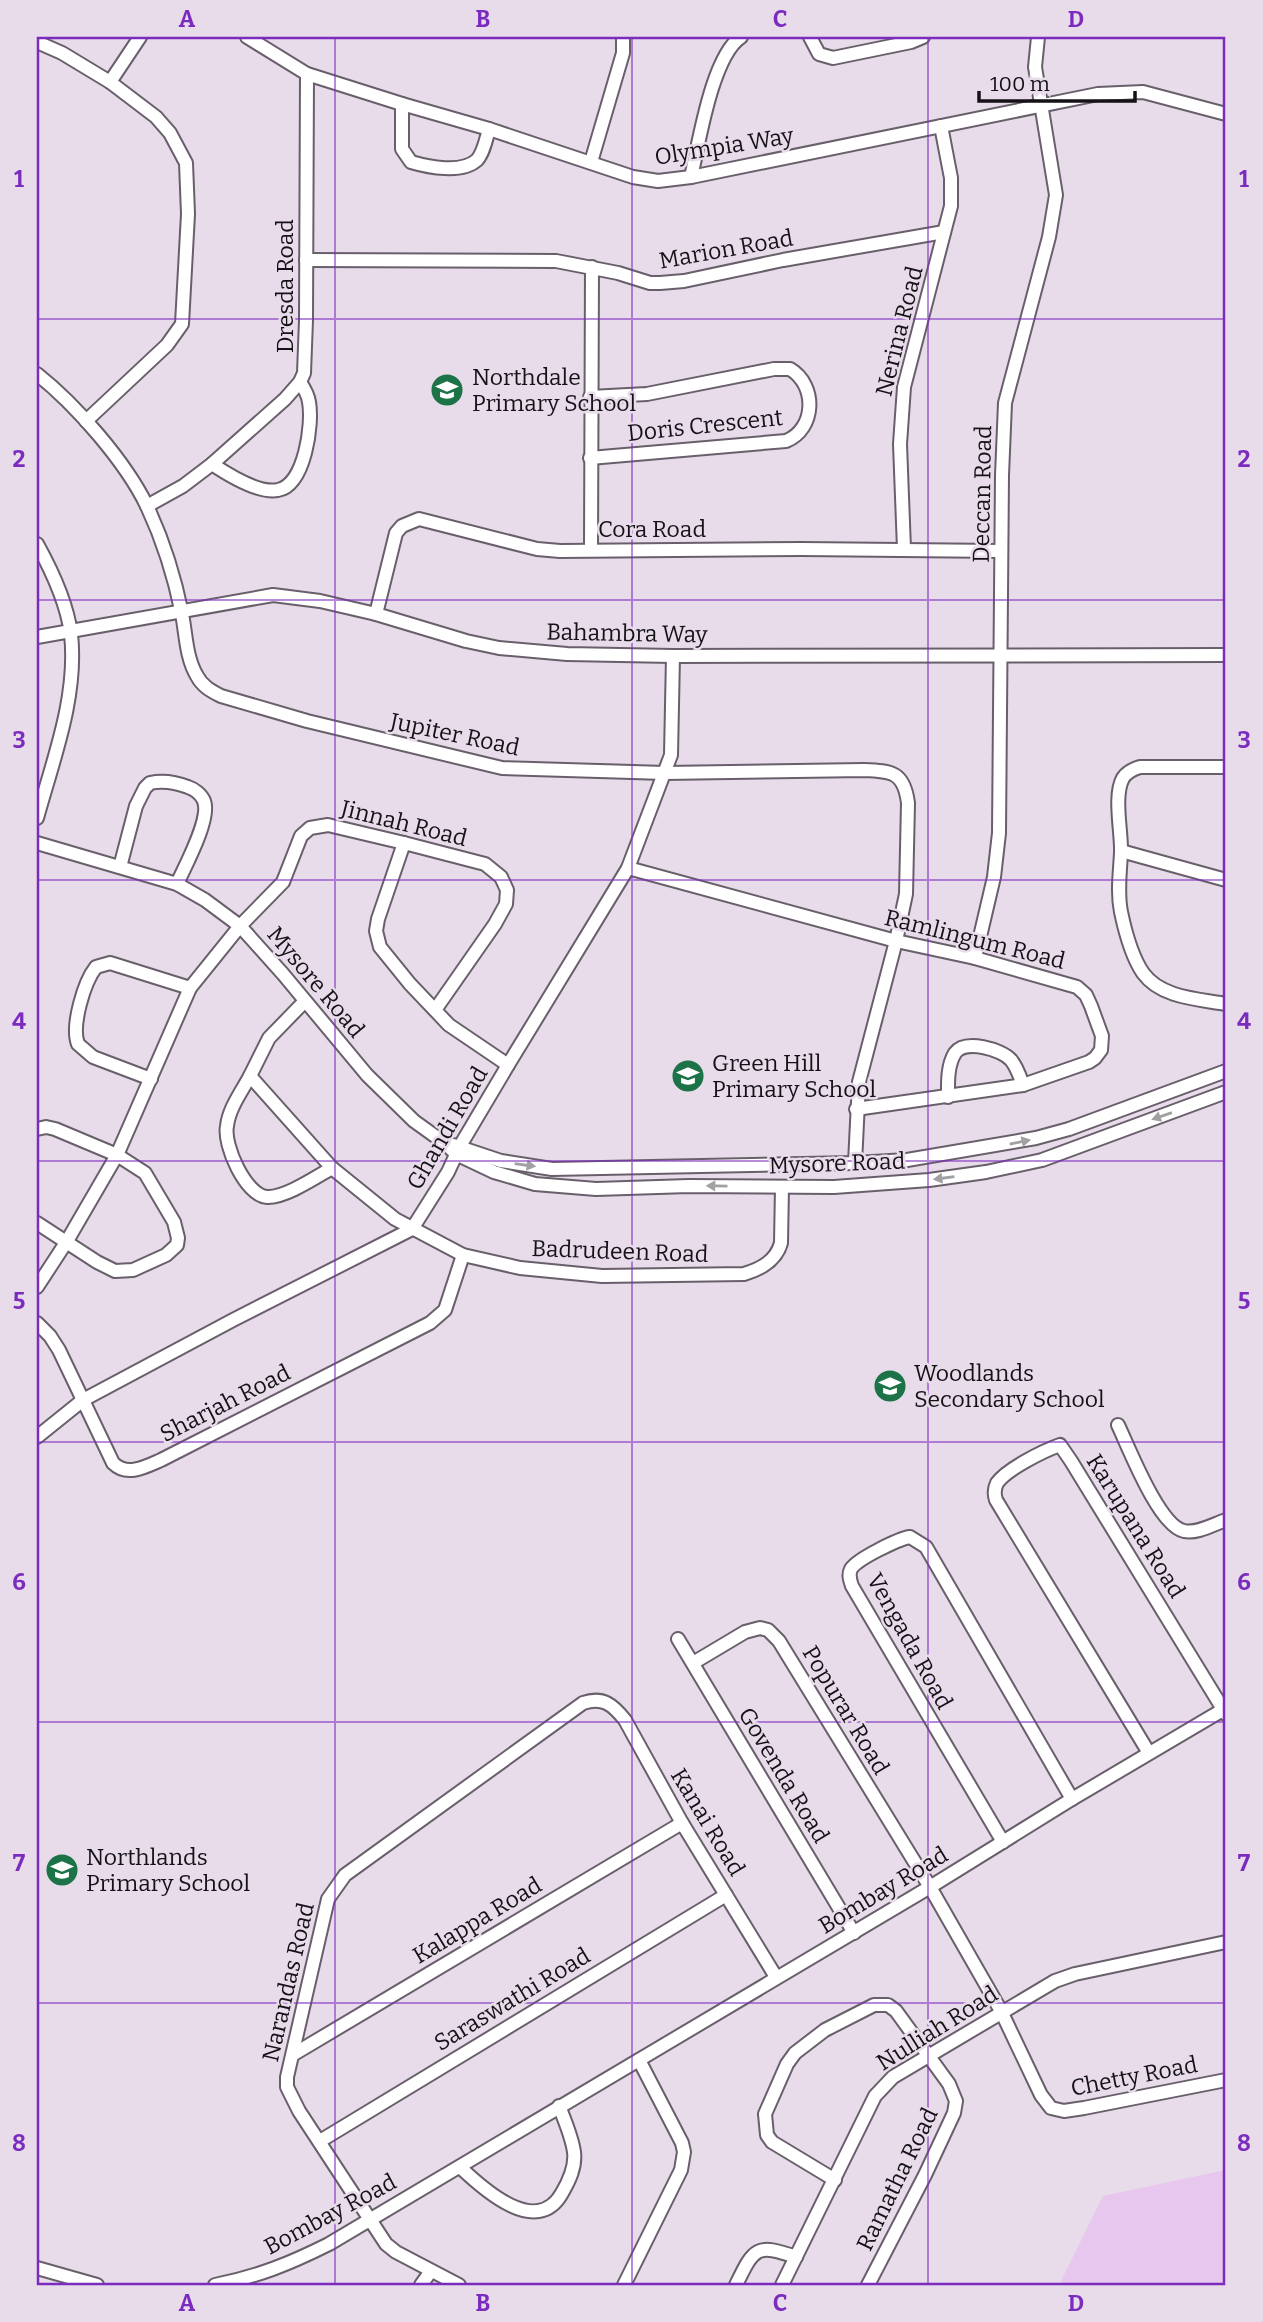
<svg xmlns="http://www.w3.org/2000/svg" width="1263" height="2322" viewBox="0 0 1263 2322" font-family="Bitter,serif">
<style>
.green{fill:#e7c7ee}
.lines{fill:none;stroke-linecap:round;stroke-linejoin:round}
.minor-casing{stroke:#695f6b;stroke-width:16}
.minor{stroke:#fff;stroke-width:12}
.oneway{fill:#a1a0a2}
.grid{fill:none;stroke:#7b2cbf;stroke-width:2;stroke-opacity:0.55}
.labels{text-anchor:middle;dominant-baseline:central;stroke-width:5;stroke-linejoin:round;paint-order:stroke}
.street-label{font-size:23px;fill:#151116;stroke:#e8dceb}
.poi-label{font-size:23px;fill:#151116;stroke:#e8dceb;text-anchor:start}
.neatline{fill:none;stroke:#7b2cbf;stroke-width:2.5}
.grid-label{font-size:23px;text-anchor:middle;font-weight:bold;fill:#7b2cbf}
</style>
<rect width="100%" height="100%" fill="#e8dceb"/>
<path class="green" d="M1226,2170V2285H1059L1103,2196Z"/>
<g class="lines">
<defs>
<g id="minor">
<path d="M247,37L307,74L402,104L489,129L633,177L658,181L691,177L1098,94L1143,92L1226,114"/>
<path d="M810,37L819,54L833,58L911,42L923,37"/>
<path d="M37,42L62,53L110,82L156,117L170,133L186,163L188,214L182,324L167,345L86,421"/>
<path d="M110,82L140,37"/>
<path d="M402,104V149L411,162C428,167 462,174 477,160C484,152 486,139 489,129"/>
<path d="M591,162L623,53V37"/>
<path d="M691,177C699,143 712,56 741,37"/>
<path d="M306,260L556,261L618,273L650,283H660L684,281L783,260L944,232"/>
<path d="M37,374C76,405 125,461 147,506C162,538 175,579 182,614C186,634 186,658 197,676C202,686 211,691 221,696L307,721L502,768L665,773L864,770C892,771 904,772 908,803L906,894L896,941L859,1082L855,1163"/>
<path d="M590,458L786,441C816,429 817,385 790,369H774L647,394L590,397"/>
<path d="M212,464C227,474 259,494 278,490C305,485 313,424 309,402C308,395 304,388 300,382"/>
<path d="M147,506L183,486L212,464L285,399L300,382L304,373L306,320L307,74"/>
<path d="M37,544C52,571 67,603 71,634C78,696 53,760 37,818"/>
<path d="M904,549L900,444L904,387L951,206V178L941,126"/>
<path d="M591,550L592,267"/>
<path d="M376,614L396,533L402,526L419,519L537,549L560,551L801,549L1001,551"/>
<path d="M37,637L273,595L320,601L376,614L466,641L499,648L567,654L673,656L1226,655"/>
<path d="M1226,767H1140C1133,769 1127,772 1123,778C1113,796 1122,833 1121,853C1120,873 1117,892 1121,912C1125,931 1132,957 1143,973C1161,998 1198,999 1226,1004"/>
<path d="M37,843L177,884L205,900L240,926L283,974L367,1075L414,1121L446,1144L456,1154L494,1172L535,1184L596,1189L689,1186L834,1187L929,1180L986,1172L1042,1160L1226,1092"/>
<path d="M404,843L378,919L376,931L380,947L410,984L449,1025L508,1065"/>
<path d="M1121,851L1226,880"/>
<path d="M120,867L136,806L145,788L150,783C164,780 175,782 188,787C194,789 201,794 204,801C211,819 185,866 177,884"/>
<path d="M628,868L896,941L975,958L1077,987L1086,995L1091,1006L1102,1036L1101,1050L1095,1058L1089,1062L1023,1085L856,1109"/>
<path d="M975,958L994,877L999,833L1002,475L1005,403L1049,237L1056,195L1035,67L1038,37"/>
<path d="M305,1001L269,1038L250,1076L332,1168L395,1219L463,1255L520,1268L602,1276L744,1274C761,1269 776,1261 781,1243L782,1187"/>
<path d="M250,1076C242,1091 229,1108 227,1126C223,1145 246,1196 267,1197C285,1198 316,1177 332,1168"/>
<path d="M151,1079L93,1057L78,1044C71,1026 84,982 96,967L110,963L190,988"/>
<path d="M948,1097C948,1083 947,1066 955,1053C965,1039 1001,1049 1011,1060C1017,1067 1020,1077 1023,1085"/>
<path d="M37,1129L46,1127L55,1129L117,1155L145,1173L174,1222L178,1238L177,1245L166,1255L133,1270L115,1271L97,1262L37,1223"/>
<path d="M453,1145L501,1161L552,1169L855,1163L907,1160L1036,1138L1069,1129L1226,1071"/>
<path d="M37,1287L67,1241L117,1155L190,988L240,926L283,882L301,836L310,828L328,825L404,843L485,864L501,877L507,890L506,904L495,924L435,1010"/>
<path d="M37,1323L50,1336L59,1350L113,1463C127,1477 145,1467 161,1460L430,1323L445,1310L463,1255"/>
<path d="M1118,1425C1129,1448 1159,1526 1184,1531C1197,1534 1214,1524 1226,1520"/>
<path d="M37,1437L83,1400L233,1320L412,1229L448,1172L460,1146L508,1065L628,868L671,755L673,656"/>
<path d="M678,1639L854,1933"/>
<path d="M693,1663L745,1632L760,1628L768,1630L779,1641L930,1887L1001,2011L1041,2095L1051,2108L1064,2111L1084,2108L1226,2080"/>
<path d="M1149,1753L996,1500C994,1494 994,1489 997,1483C1007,1469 1043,1451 1060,1445L1071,1461L1226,1714"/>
<path d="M1003,1842L852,1586C850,1580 848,1575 851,1569C857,1559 898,1539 910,1537L926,1547L1072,1799"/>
<path d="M294,2054L682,1823"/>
<path d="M320,2141L726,1895"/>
<path d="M460,2167C483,2189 537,2238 562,2193C569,2181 576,2167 574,2152C572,2137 565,2121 559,2106"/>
<path d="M835,2180L772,2142L767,2135L765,2114L787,2064L795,2053L825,2030L874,2005H888L896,2011L949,2084L956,2101L954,2113L925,2175L868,2285"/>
<path d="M37,2268L97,2285"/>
<path d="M215,2285C259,2276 289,2264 329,2244L930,1887L1072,1799L1226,1708"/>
<path d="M421,2285L431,2271"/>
<path d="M459,2285L396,2252L386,2244L299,2111L287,2087V2077L328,1899L345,1875L583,1703C603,1696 613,1705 625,1720L682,1823L776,1977"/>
<path d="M624,2285L681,2170L684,2152L682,2143L639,2060"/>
<path d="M736,2285C754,2248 756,2243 796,2257"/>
<path d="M782,2285L875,2096L893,2077L1055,1981L1075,1974L1226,1942"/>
</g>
</defs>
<use href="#minor" class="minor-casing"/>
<use href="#minor" class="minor"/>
</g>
<defs><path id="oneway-solid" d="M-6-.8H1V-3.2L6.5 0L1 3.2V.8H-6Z" transform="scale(1.75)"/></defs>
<g class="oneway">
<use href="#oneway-solid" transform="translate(1162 1116) rotate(161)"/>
<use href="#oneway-solid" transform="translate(1020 1142) rotate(-12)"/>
<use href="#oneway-solid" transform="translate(525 1165) rotate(8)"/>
<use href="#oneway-solid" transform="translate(944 1178) rotate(172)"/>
<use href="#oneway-solid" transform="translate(717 1186) rotate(-179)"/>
</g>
<path class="grid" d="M335,37V2285M632,37V2285M928,37V2285M37,319H1226M37,600H1226M37,880H1226M37,1161H1226M37,1442H1226M37,1722H1226M37,2003H1226"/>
<defs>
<symbol id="school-disc" viewBox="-11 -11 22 22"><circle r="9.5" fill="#1b7347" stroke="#e8dceb"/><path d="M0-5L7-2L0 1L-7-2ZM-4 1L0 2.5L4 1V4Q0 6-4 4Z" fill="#fff"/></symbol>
</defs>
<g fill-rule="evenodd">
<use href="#school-disc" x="428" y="371" width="38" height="38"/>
<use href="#school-disc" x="669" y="1057" width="38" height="38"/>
<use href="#school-disc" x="871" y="1367" width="38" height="38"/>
<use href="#school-disc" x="43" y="1851" width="38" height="38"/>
</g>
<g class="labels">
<g class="street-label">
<text transform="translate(724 146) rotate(-9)">Olympia Way</text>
<text transform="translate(726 249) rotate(-10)">Marion Road</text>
<text transform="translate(285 286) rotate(-90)">Dresda Road</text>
<text transform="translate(899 331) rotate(-76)">Nerina Road</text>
<text transform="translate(705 425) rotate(-6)">Doris Crescent</text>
<text transform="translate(982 494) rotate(-89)">Deccan Road</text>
<text x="652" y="529">Cora Road</text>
<text transform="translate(627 633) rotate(1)">Bahambra Way</text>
<text transform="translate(455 734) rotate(12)">Jupiter Road</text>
<text transform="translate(404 823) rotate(14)">Jinnah Road</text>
<text transform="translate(975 939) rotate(14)">Ramlingum Road</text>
<text transform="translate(316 982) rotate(50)">Mysore Road</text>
<text transform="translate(447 1128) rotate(-60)">Ghandi Road</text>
<text transform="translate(837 1163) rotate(-2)">Mysore Road</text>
<text transform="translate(620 1251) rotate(2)">Badrudeen Road</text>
<text transform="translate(225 1403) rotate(-27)">Sharjah Road</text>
<text transform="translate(1136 1526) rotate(58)">Karupana Road</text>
<text transform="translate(910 1641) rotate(61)">Vengada Road</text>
<text transform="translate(846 1710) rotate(59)">Popurar Road</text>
<text transform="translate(784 1775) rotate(59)">Govenda Road</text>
<text transform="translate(708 1822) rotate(59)">Kanai Road</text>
<text transform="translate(883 1890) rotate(-31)">Bombay Road</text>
<text transform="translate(477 1920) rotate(-31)">Kalappa Road</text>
<text transform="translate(288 1982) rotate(-77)">Narandas Road</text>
<text transform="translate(512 1999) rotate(-31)">Saraswathi Road</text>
<text transform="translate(937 2028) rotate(-32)">Nulliah Road</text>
<text transform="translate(1134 2076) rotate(-11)">Chetty Road</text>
<text transform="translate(897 2179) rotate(-64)">Ramatha Road</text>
<text transform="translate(330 2214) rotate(-28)">Bombay Road</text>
</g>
<g class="poi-label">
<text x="472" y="377">Northdale<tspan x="472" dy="26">Primary School</tspan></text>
<text x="712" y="1063">Green Hill<tspan x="712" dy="26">Primary School</tspan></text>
<text x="914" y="1373">Woodlands<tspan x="914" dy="26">Secondary School</tspan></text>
<text x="86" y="1857">Northlands<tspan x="86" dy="26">Primary School</tspan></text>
</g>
</g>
<rect width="1263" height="2322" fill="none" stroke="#e8dceb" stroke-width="77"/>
<path d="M979 91v10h156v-10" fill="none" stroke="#151116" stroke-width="3.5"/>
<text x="990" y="91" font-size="21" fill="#151116" stroke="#e8dceb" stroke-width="5" paint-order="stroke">100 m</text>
<rect x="38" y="38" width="1186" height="2246" class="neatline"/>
<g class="grid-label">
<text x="187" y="27">A</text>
<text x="483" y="27">B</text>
<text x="780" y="27">C</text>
<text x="1076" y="27">D</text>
<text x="19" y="187">1</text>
<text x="1244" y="187">1</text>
<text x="19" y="467">2</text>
<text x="1244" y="467">2</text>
<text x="19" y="748">3</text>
<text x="1244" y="748">3</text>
<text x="19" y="1029">4</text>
<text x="1244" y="1029">4</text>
<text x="19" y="1309">5</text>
<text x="1244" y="1309">5</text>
<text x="19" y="1590">6</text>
<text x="1244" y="1590">6</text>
<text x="19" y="1871">7</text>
<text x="1244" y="1871">7</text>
<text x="19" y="2151">8</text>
<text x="1244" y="2151">8</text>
<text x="187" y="2311">A</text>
<text x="483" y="2311">B</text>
<text x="780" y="2311">C</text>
<text x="1076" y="2311">D</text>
</g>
</svg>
